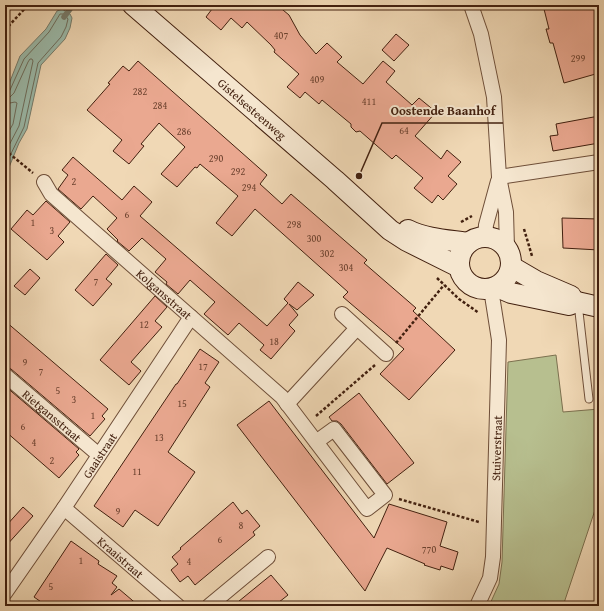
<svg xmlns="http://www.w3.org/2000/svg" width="604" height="611" viewBox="0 0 604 611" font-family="'Gentium Book Plus',serif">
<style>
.green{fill:#b7bf8f;stroke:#7c704f}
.water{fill:#9bbaaa;stroke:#777c6c}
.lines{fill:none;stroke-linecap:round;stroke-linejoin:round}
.shore{stroke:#6e6d5c;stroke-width:1}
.stream{stroke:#777c6c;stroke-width:5.5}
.building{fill:#eaa890;stroke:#42200f}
.service-casing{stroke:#6e4e38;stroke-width:9}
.minor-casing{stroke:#6e4e38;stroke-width:16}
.secondary-casing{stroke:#42200f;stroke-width:22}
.path{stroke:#42200f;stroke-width:2.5;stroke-dasharray:3 2;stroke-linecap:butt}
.service{stroke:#f5e6cf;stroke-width:7}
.minor{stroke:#f5e6cf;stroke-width:14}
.secondary{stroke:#f5e6cf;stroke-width:20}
.labels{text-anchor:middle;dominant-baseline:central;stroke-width:4;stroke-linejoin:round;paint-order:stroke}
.number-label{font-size:10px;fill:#6c422f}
.street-label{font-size:12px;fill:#42200f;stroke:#f5e6cf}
.leader{fill:none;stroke:#42200f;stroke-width:1.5}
.callout-dot{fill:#42200f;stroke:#f5e6cf;stroke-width:1.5}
.callout-label{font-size:13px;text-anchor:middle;font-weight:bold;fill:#42200f;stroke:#f5e6cf;stroke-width:4;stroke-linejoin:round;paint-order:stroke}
</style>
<rect width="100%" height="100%" fill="#f0d8b5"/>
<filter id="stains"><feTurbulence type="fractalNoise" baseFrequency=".005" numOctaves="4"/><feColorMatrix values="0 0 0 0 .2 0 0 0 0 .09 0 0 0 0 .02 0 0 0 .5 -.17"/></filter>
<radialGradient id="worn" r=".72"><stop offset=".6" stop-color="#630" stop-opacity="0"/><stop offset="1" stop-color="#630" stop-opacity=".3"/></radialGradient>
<path class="green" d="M556,355L563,412L599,409V498L563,606H489L499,584L502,562L508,362Z"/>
<path class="water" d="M62,9L70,14L72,18L70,28L65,39L41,65L27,129L19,143L5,177V94L20,56L46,29L57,11Z"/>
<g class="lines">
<g class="shore">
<path d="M5,93H8L10,90L24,59L49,32L60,14H64L68,19L66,27L61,37L38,63L24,127L5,166"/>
<path d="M5,98L10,97L14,93L28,62L30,59H32L33,61L19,126L5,153"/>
<path d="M5,104L15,102L17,103L13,124L5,138"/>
</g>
<path class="stream" d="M64,17L73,5"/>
</g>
<g class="building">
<path d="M215,5H277L289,15L300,35L316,54L327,43L342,57L337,62L363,84L383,61L395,71L386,82L412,105L419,98L436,112L415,136L441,159L447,150L461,162L448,176L457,184L443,200L438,195L432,203L414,188L423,178L396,155L392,159L360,131L356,132L351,127V124L322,100L319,104L305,92L300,98L287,87L299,74L274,52L275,50L271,45L247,22L242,28L231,18L221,30L206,17Z"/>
<path d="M543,5H599V73L564,83L553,43H550L546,29H549Z"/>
<path d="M396,34L409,45L394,61L382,50Z"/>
<path d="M138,61L267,175L260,184L282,204L291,194L367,260L364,263L416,308L413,311L455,350L409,400L380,374L404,349L343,297L348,292L255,209L232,236L216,223L238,196L200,164L197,168L195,167L177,187L161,174L185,147L159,123L141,144L144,146L129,164L113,151L122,140L87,110L110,84L108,83L123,66L129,71Z"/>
<path d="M599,116V143L553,151L550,136L558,135L556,124Z"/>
<path d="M73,157L122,200L134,186L152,202L140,216L267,326L288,303L284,299L298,282L314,295L297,310L289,304L298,315L289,325L295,331L271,359L260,350L264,345L239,323L228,335L204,314L215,302L190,280L178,294L166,284L167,282L155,272L166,259L142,238L129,251L117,241L118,240L107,229L117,218L93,196L81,209L58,189L68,175L62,170Z"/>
<path d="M46,201L70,222L58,236L64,242L47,260L11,229L27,210L33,215Z"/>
<path d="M562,218L599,219V250L563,248Z"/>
<path d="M106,254L118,265L106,279L112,284L93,306L75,290Z"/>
<path d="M30,269L40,278L25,295L14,286Z"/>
<path d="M155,296L167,307L155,321L162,327L131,362L141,371L129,385L100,360Z"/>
<path d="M5,321L108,409L102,416L105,419L90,436L11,369L5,367Z"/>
<path d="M200,349L219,362L205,383L210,387L168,452L195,472L158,526L135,510L123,527L94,506L176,384H177Z"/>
<path d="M5,386L79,449L76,452L79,455L59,478L5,431Z"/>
<path d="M359,393L414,463L387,484L341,424L337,421H332L329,417Z"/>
<path d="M269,401L374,538L389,504L447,522L440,546L458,552L453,570L441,566L440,570L424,565L425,564L387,548L365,591L237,425Z"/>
<path d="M233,502L242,514L247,510L260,526L253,532L255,535L195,585L188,576L180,582L171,570L178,564L172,557L181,549L180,548Z"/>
<path d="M23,507L33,516L5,547V527Z"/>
<path d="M71,541L99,561L98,564L117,576L112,583L117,587L111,595L119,589L139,606H47L34,597Z"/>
<path d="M271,575L288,595L274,606H233Z"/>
</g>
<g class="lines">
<defs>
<path id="service" d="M581,303L579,312L589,399"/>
<g id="minor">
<path d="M471,5L481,34L494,97L499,177L506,212L507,248"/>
<path d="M499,177L599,162"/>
<path id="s1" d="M44,182L51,194L282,397L367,509L385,495L334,429L316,442"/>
<path d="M485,237L486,225L498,181"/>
<path d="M342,314L386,354"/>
<path id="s2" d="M5,375L99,455"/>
<path d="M287,404L357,328"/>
<path id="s3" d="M64,508L178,606"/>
<path id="s4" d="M5,593L64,508L191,317"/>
<path d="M209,606L268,557"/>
<path id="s5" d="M477,606L490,578L493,557L499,340L491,289"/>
</g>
<g id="secondary">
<path id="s6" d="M133,5L335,180L390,230L407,241L459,267"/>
<path d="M408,230C426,239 448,240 468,243"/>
<circle cx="485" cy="263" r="26"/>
<path d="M512,267L536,281L571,296"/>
<path d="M497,287L511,293L569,305L577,302L599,307"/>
</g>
</defs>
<use href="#service" class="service-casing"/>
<use href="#minor" class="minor-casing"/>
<use href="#secondary" class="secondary-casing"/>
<g class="path">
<path d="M5,30L28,5"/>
<path d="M5,150L33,173"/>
<path d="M461,222L472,216"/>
<path d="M524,229L532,256"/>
<path d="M437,278L459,299L479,313"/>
<path d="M396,343L444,285"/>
<path d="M316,416L375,365"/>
<path d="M399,499L479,522"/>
</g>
<use href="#service" class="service"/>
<use href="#minor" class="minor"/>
<use href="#secondary" class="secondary"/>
</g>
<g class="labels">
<g class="number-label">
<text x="281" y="35">407</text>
<text x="578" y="58">299</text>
<text x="317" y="79">409</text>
<text x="140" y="91">282</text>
<text x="369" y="101">411</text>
<text x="160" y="105">284</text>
<text x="404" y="130">64</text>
<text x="184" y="131">286</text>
<text x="216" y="158">290</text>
<text x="238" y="171">292</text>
<text x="74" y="181">2</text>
<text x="249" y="187">294</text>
<text x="127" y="214">6</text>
<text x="33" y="222">1</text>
<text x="294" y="224">298</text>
<text x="52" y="230">3</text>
<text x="314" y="238">300</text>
<text x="327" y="253">302</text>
<text x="346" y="267">304</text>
<text x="96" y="281">7</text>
<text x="144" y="324">12</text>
<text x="274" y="341">18</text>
<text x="25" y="362">9</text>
<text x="203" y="366">17</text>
<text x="41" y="371">7</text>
<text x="58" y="390">5</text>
<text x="74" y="399">3</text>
<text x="182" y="403">15</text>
<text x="93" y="415">1</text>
<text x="23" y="426">6</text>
<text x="159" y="437">13</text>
<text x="34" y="442">4</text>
<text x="52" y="460">2</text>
<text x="137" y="471">11</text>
<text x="118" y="511">9</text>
<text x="241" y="525">8</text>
<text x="220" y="539">6</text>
<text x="429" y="549">770</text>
<text x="81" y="560">1</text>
<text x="189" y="561">4</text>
<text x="51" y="586">5</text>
</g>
<g class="street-label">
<text stroke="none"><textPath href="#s6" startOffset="158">Gistelsesteenweg</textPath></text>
<text stroke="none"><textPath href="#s1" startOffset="165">Kolgansstraat</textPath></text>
<text stroke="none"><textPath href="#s2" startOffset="62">Rietgansstraat</textPath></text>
<text stroke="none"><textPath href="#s5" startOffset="161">Stuiverstraat</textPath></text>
<text stroke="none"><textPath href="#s4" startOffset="167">Gaaistraat</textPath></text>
<text stroke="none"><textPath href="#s3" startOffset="75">Kraaistraat</textPath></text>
</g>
</g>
<path class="leader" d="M359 176L382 123H503"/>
<circle class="callout-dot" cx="359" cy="176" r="4"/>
<g class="callout-label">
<text x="443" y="115">Oostende Baanhof</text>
</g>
<rect width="604" height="611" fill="none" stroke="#f0d8b5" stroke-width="20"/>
<rect x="6" y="6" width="592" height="599" fill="none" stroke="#42200f" stroke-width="2"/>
<rect x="10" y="10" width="584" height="591" fill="none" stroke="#42200f"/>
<rect width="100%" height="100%" filter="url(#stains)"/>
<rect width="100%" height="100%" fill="url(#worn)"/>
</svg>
